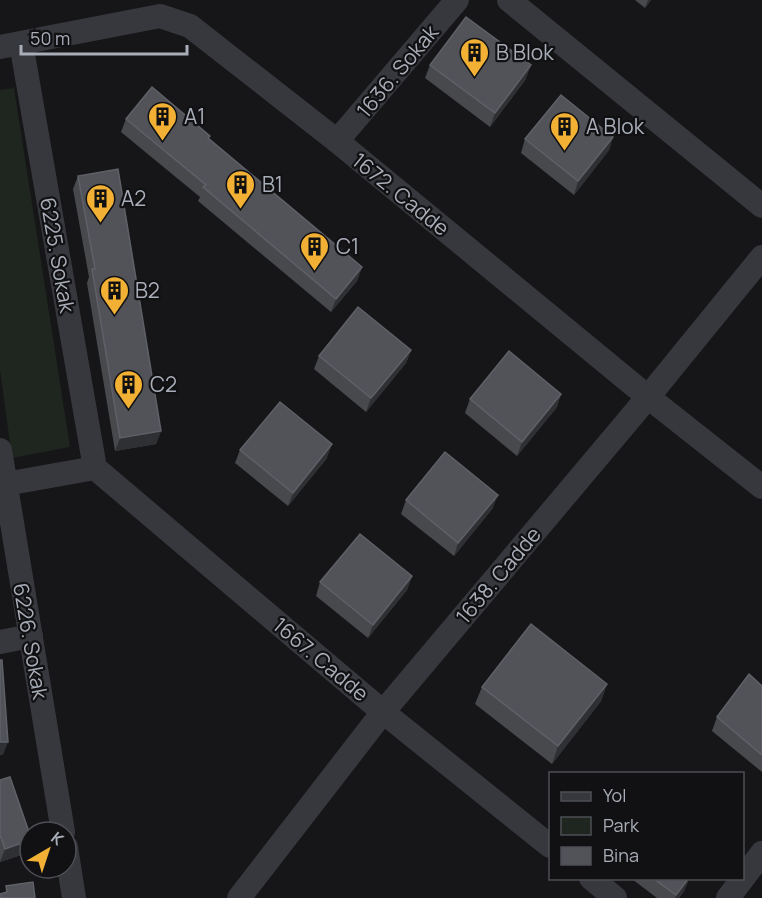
<svg xmlns="http://www.w3.org/2000/svg" width="762" height="898" viewBox="0 0 762 898" font-family="Manrope,sans-serif">
<style>
.green{fill:#1e261f}
.lines{fill:none;stroke-linecap:round;stroke-linejoin:round}
.street{stroke:#37383d;stroke-width:24}
.wall{fill:#47494d}
.shaded-wall{fill:#2f3033}
.building{fill:#525359;stroke:#5f6168;stroke-width:1.5}
.labels{text-anchor:middle;dominant-baseline:central;stroke-width:4.5;stroke-linejoin:round;paint-order:stroke}
.poi-label{font-size:21px;fill:#a8adb8;stroke:#111113;text-anchor:start}
.street-label{font-size:21px;fill:#a8adb8;stroke:#111113}
</style>
<rect width="100%" height="100%" fill="#161618"/>
<path class="green" d="M14,88L70,447L12,458L0,370V90Z"/>
<g class="lines">
<g class="street">
<path d="M509,0L762,206"/>
<path d="M21,43L95,468"/>
<path d="M0,47L160,16L190,26L337,141L648,397L762,487"/>
<path d="M337,141L457,0"/>
<path d="M0,450L63,832"/>
<path d="M95,468L383,712L550,846"/>
<path d="M0,485L95,468"/>
<path d="M0,642L31,636"/>
<path d="M66,847L74,898"/>
<path d="M591,878L615,898"/>
<path d="M239,898L383,712L648,397L762,257"/>
<path d="M728,898L762,853"/>
</g>
</g>
<g class="wall">
<path d="M635,0H651L645,8Z"/>
<path d="M430,65L526,79L490,127L425,78Z"/>
<path d="M126,119L209,139L362,267L357,281L331,312L198,201L200,197L121,132Z"/>
<path d="M613,137L609,150L574,195L521,153L525,139Z"/>
<path d="M78,176L161,431L156,444L115,451L87,283L89,277L73,189Z"/>
<path d="M411,350L406,363L366,412L314,369L319,356Z"/>
<path d="M561,394L557,407L517,456L465,413L470,399Z"/>
<path d="M240,450L327,458L288,506L235,463Z"/>
<path d="M406,500L493,508L454,556L401,514Z"/>
<path d="M412,576L407,590L368,638L316,596L320,582Z"/>
<path d="M607,684L601,701L552,764L475,704L482,687Z"/>
<path d="M762,686V772L712,731L717,717Z"/>
<path d="M0,780L27,853L0,862Z"/>
<path d="M632,879H689L684,891L679,898H657Z"/>
</g>
<g class="shaded-wall">
<path d="M648,0H651L645,8Z"/>
<path d="M531,65L526,79L490,127L495,113Z"/>
<path d="M613,137L609,150L574,195L578,181Z"/>
<path d="M362,267L357,281L331,312L336,299Z"/>
<path d="M411,350L406,363L366,412L371,398Z"/>
<path d="M561,394L557,407L517,456L522,442Z"/>
<path d="M161,431L156,444L115,451L120,438Z"/>
<path d="M332,444L327,458L288,506L293,493Z"/>
<path d="M498,495L493,508L454,556L458,543Z"/>
<path d="M412,576L407,590L368,638L373,625Z"/>
<path d="M607,684L601,701L552,764L558,746Z"/>
<path d="M0,742H8L3,755H0Z"/>
<path d="M30,840V844L27,853L0,862L5,849Z"/>
<path d="M689,879L684,891L679,898H675L676,895Z"/>
</g>
<g class="building">
<path d="M466,17L531,65L495,113L430,65Z"/>
<path d="M152,87L210,136L208,138L362,267L336,299L203,187L206,185L126,119Z"/>
<path d="M561,95L613,137L578,181L525,139Z"/>
<path d="M118,169L161,431L120,438L92,269H95L78,176Z"/>
<path d="M358,307L411,350L371,398L319,356Z"/>
<path d="M509,351L561,394L522,442L470,399Z"/>
<path d="M280,402L332,444L293,493L240,450Z"/>
<path d="M445,452L498,495L458,543L406,500Z"/>
<path d="M360,534L412,576L373,625L320,582Z"/>
<path d="M531,624L607,684L558,746L482,687Z"/>
<path d="M0,660H2L8,742H0Z"/>
<path d="M749,674L762,686V755L717,717Z"/>
<path d="M10,777L30,835V840L5,849L1,837H0V780Z"/>
<path d="M654,879H688L676,895Z"/>
<path d="M33,882L35,898H0V894L7,892L6,886Z"/>
</g>
<defs>
<symbol id="building-pin" viewBox="-11 -11 22 30"><path d="M0 17L-7.5 6A9.5 9.5 0 1 1 7.5 6Z" fill="#f2b134" stroke="#111113"/><path d="M-4-6H4V6H1V3H-1V6H-4ZM-2.5-4.3h1.7v1.8h-1.7ZM.8-4.3h1.7v1.8H.8ZM-2.5-1h1.7V.8h-1.7ZM.8-1h1.7V.8H.8Z" fill="#111"/></symbol>
</defs>
<g fill-rule="evenodd">
<use href="#building-pin" x="458" y="36" width="33" height="45"/>
<use href="#building-pin" x="146" y="100" width="33" height="45"/>
<use href="#building-pin" x="548" y="110" width="33" height="45"/>
<use href="#building-pin" x="224" y="168" width="33" height="45"/>
<use href="#building-pin" x="84" y="182" width="33" height="45"/>
<use href="#building-pin" x="298" y="230" width="33" height="45"/>
<use href="#building-pin" x="98" y="274" width="33" height="45"/>
<use href="#building-pin" x="112" y="368" width="33" height="45"/>
</g>
<g class="labels">
<g class="poi-label">
<text x="496" y="52">B Blok</text>
<text x="184" y="116">A1</text>
<text x="586" y="126">A Blok</text>
<text x="262" y="184">B1</text>
<text x="121" y="198">A2</text>
<text x="336" y="246">C1</text>
<text x="135" y="290">B2</text>
<text x="150" y="384">C2</text>
</g>
<g class="street-label">
<text transform="translate(397 71) rotate(-50)">1636. Sokak</text>
<text transform="translate(401 194) rotate(39)">1672. Cadde</text>
<text transform="translate(58 255) rotate(80)">6225. Sokak</text>
<text transform="translate(498 575) rotate(-50)">1638. Cadde</text>
<text transform="translate(31 641) rotate(80)">6226. Sokak</text>
<text transform="translate(321 659) rotate(40)">1667. Cadde</text>
</g>
</g>
<rect x="549" y="772" width="195" height="108" fill="#111113" stroke="#4d4f55" stroke-width="1.5"/>
<rect x="561" y="792" width="30" height="9" fill="#37383d" stroke="#4d4f55" stroke-width="1.5"/>
<text x="603" y="802" font-size="18" fill="#a8adb8">Yol</text>
<rect x="561" y="817" width="30" height="18" fill="#1e261f" stroke="#4d4f55" stroke-width="1.5"/>
<text x="603" y="832" font-size="18" fill="#a8adb8">Park</text>
<rect x="561" y="847" width="30" height="18" fill="#525359" stroke="#4d4f55" stroke-width="1.5"/>
<text x="603" y="862" font-size="18" fill="#a8adb8">Bina</text>
<g transform="translate(48 850) rotate(39)"><circle r="28" fill="#111113" stroke="#4d4f55" stroke-width="1.5"/>
<path d="M0-4.5L10 22L0 15L-10 22Z" fill="#f2b134"/>
<text y="-9" font-size="16" font-weight="bold" text-anchor="middle" fill="#a8adb8">K</text>
</g>
<path d="M21 45v9h166v-9" fill="none" stroke="#a8adb8" stroke-width="3"/>
<text x="30" y="45" font-size="18" fill="#a8adb8" stroke="#111113" stroke-width="4.5" paint-order="stroke">50 m</text>
</svg>
